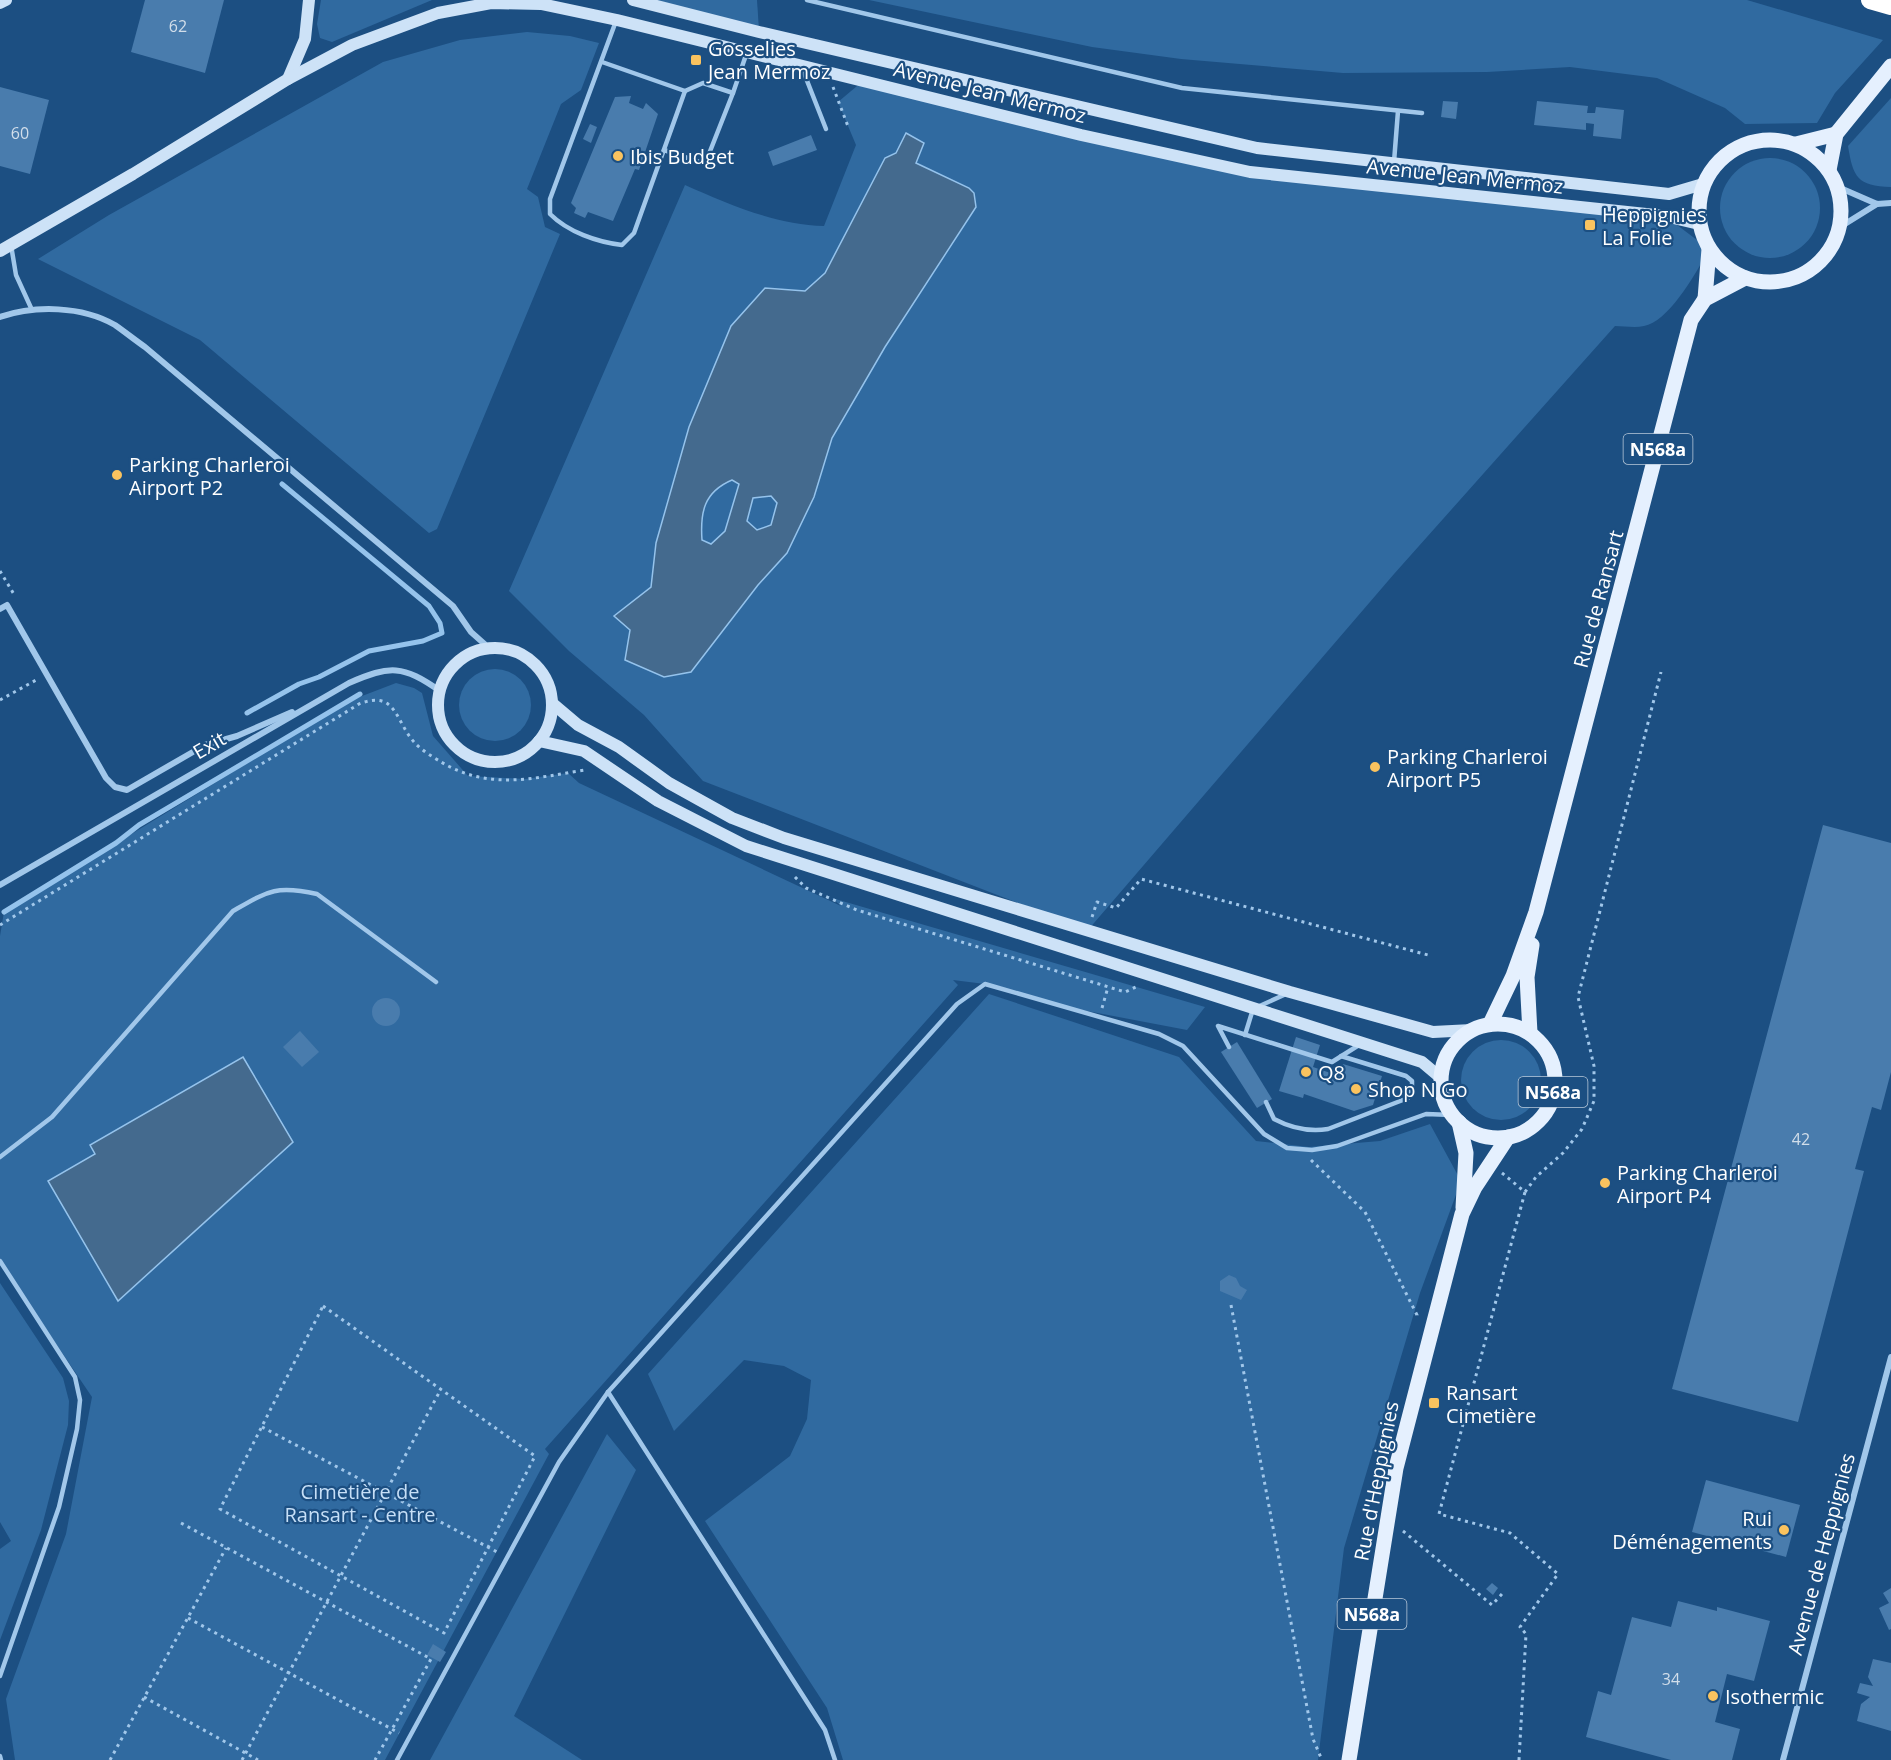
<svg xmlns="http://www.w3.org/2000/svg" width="1891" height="1760" viewBox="0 0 1891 1760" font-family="'Open Sans',sans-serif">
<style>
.green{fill:#306aa0}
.water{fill:#446a8e;stroke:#95c3ec;stroke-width:1.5;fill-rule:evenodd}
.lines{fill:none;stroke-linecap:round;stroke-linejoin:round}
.stream{stroke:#95c3ec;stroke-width:5}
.building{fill:#497cad}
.path{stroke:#a1c7ea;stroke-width:3;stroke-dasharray:3 4.5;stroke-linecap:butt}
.lane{stroke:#a1c7ea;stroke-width:4.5}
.street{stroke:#a1c7ea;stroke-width:6}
.secondary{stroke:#cde2f7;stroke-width:12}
.primary{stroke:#e5f0fe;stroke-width:15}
.highway{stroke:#fff;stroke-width:18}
.poi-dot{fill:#fac35f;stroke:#1c4f82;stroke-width:2}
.labels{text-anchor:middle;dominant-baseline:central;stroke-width:4.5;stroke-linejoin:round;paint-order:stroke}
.number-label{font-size:16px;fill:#d2deea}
.shield{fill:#1c4f82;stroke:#bbcada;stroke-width:1.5}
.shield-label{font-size:18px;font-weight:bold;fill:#fff}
.poi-label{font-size:20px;fill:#fff;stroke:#1c4f82;text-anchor:start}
.street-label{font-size:20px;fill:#fff;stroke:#1c4f82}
.park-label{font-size:20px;fill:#c6dff7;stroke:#1c4f82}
</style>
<rect width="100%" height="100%" fill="#1c4f82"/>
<g class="green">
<path d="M321,0H432L332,42L320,38L317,24Z"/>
<path d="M640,0H757L759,30Z"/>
<path d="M869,0H1747L1883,40L1835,93L1817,123L1745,124L1725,108L1657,78L1570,67L1487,72L1343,73L1181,59L1092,47Z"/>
<path d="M527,32L570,36L599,43L581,90L561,104L527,189L538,197L545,227L560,234L437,529L429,533L200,340L38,259L109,215L383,62L460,40Z"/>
<path d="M863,81L1250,172L1665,216L1709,249C1698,270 1669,322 1644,326C1635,328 1624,326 1615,326L1394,574L1088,930L703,781L644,715L569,651L509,591L685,185C728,204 776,225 824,226L856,145L838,102Z"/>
<path d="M1891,98V187C1857,186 1853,177 1848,146Z"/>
<circle cx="1770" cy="208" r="50"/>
<circle cx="495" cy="705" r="36"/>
<path d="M396,683L414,688L422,693L433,736L468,776L525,779L568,773L579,783L841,906L832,898L1205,1007L1187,1030L1066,1007L985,984L953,980L958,985L545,1449L549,1454L385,1760H15L6,1699L66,1534L92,1397L0,1261V936L4,912L349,701Z"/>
<path d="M989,994L1179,1057L1256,1141L1309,1147L1380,1141L1430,1124L1461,1181L1420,1293L1344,1548L1318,1760H843L827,1708L705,1521L790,1456L807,1419L811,1380L784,1366L744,1360L674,1431L648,1374Z"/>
<circle cx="1501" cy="1080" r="40"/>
<path d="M0,1283L63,1378L69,1401L68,1425L41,1530L0,1640V1549L11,1541L0,1522Z"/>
<path d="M607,1434L636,1470L514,1716L582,1760H430Z"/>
</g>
<g class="water">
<path d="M906,133L924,143L916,163L969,188L974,193L976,207L885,347L832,438L814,497L787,553L758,585L691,672L664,677L625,660L630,630L614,616L651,587L656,543L689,427L731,326L765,288L805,291L825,273L885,158L896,153ZM732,480L739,484L725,531L711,544L702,540C700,512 704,492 732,480ZM771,496L777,503L771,525L757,530L747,521L753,498Z"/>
<path d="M243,1057L293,1142L118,1301L48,1181L95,1154L90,1145Z"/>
</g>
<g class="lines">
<g class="stream">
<path d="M247,713L299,684L319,677L369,651L423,641L442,633L440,623L429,606L282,484"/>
<path d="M4,912L116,843L139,825L360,694"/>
</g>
</g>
<g class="building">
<path d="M145,0H224L205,73L131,52Z"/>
<path d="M0,87L49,100L30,174L0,166Z"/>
<path d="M631,96L629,103L643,109L646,103L658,114L639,170L635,169L613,221L588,212L585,218L574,213L576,208L571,203L615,97Z"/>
<path d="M1443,101L1458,102L1456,119L1441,117Z"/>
<path d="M1537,101L1588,106L1587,113H1595L1596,107L1624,110L1621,139L1593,136L1594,124L1586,123V130L1534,125Z"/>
<path d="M590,124L597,127L591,143L583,139Z"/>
<path d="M811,135L817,150L773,166L768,152Z"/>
<path d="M1823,825L1891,843V1072L1881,1110L1872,1107L1855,1169L1864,1171L1798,1422L1672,1389Z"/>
<circle cx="386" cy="1012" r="14"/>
<path d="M300,1031L319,1052L302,1067L283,1047Z"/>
<path d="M1296,1037L1320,1045L1313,1067L1339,1076L1343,1064L1382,1076L1373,1105L1354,1111L1304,1094L1303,1098L1279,1091Z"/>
<path d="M1237,1042L1272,1099L1257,1108L1221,1052Z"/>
<path d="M1229,1275L1236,1278L1240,1286L1247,1290L1241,1300L1220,1291V1281Z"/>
<path d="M1706,1480L1800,1505L1786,1557L1692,1532Z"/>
<path d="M1492,1583L1498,1588L1493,1595L1486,1589Z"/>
<path d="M1891,1588V1629L1889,1630L1879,1608L1889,1603L1883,1593Z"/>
<path d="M1678,1601L1717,1611V1607L1770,1621L1754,1681L1727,1674L1715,1722L1740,1729L1732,1760H1671L1586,1737L1598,1691L1611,1695L1632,1617L1671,1627Z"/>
<path d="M433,1644L446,1652L440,1662L427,1655Z"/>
<path d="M1873,1659L1891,1663V1731L1857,1721L1861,1704L1870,1697L1857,1693L1860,1683L1873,1686L1868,1677Z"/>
</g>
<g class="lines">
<g class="path">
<path d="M833,87L849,129"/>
<path d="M0,571L15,596"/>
<path d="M0,700L38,679"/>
<path d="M795,877L806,888L857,910L1125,992L1138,986"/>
<path d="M1092,917L1097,902L1116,908L1141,879L1428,955"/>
<path d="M0,925L359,704C397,689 395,722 415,743C421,750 433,757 441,762C490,791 533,778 585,770"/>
<path d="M1102,1008L1108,987"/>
<path d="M1311,1160L1365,1212L1417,1315L1416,1319"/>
<path d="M1502,1173L1525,1192L1439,1514L1510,1533L1558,1574L1520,1627L1526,1634L1519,1760"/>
<path d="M1525,1192L1536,1177L1563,1153L1582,1129L1594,1101V1066L1578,997L1661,672"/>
<path d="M1231,1305L1313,1739L1322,1760"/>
<path d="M323,1306L535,1456L444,1633L220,1509Z"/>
<path d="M262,1427L499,1553"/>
<path d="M181,1523L431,1659L375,1760"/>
<path d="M1403,1531L1492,1605L1502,1594"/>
<path d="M188,1618L399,1733"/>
<path d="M144,1697L258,1760"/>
<path d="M110,1760L226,1548"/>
<path d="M242,1760L441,1389"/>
</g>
<g class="lane">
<path d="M807,0L1182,88L1422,113"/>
<path d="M616,21L550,199V214C568,232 597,242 622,245L634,233L685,91"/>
<path d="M602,62L685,91L703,83L733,93L705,164L664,150"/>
<path d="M802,68L826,129"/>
<path d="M733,93L746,55"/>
<path d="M1394,162L1398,111"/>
<path d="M11,245L16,275L32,310"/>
<path d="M1245,1035L1253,1009L1286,994"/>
<path d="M1229,1047L1218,1026L1332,1062L1359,1045"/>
<path d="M1266,1102L1274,1119C1291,1128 1309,1132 1328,1129L1408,1098L1412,1089V1081L1406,1076L1341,1056"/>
<path d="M0,1157L52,1117L233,911C268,891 276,885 317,894L436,982"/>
<path d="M0,1261L75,1377L80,1400L77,1429L59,1507L0,1676"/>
<path d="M608,1392L825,1730L835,1760"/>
<path d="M0,1756L1,1760"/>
<path d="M397,1760L559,1462L608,1392L957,1004L985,984L1159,1034L1183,1046L1264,1134L1287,1148L1312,1150L1337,1146L1426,1114L1452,1115"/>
</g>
<g class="street">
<path d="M1838,187L1877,204L1891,203"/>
<path d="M1840,227L1877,204"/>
<path d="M0,317C35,305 82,306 115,325C125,332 135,340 145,347L453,606L471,632L489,648"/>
<path d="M0,609L7,605L106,778L115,787L127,790L205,745L237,736L292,712"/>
<path d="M0,885L349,683C390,665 403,665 440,691"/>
<path d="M1783,1760L1891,1357"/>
</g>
<g class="secondary">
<path d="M633,0L759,32L1257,148L1669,194L1703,184"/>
<path d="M0,3L6,0"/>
<path d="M288,79L305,39L309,0"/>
<path d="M0,251L133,174L288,79L352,45L438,13L491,3L541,4L617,20L1081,135L1250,172L1665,216L1699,224"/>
<circle cx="495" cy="705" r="57"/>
<path d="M552,703L578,725L619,747L669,783L732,818L784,838L1290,992L1433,1032L1472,1030"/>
<path d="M539,741L584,751L658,801L746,846L1422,1062L1441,1078"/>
</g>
<g class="primary">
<circle cx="1770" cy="211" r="71"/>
<path d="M1796,144L1836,134"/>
<path d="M1829,170L1836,134L1891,66"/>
<path d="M1705,299L1709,249"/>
<path d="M1490,1024L1513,976L1536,912L1691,320L1705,299L1745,278"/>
<circle cx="1498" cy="1081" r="57"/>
<path d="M1530,1033L1527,977L1532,945"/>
<path d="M1459,1122L1466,1153L1463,1208"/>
<path d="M1349,1760L1396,1468L1462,1214L1475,1187L1508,1137"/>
</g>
<path class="highway" d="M1870,0L1891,6"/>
</g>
<g class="poi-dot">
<rect x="690" y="54" width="12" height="12" rx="3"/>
<circle cx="618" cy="156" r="6"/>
<rect x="1584" y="219" width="12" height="12" rx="3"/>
<circle cx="117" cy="475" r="6"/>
<circle cx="1375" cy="767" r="6"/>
<circle cx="1306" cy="1072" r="6"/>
<circle cx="1356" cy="1089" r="6"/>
<circle cx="1605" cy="1183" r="6"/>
<rect x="1428" y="1397" width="12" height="12" rx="3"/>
<circle cx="1784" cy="1530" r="6"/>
<circle cx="1713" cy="1696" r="6"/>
</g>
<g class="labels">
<g class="number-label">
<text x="178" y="26">62</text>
<text x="20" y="133">60</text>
<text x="1801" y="1139">42</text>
<text x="1671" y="1679">34</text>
</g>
<g class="shield">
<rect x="1623.5" y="434" width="69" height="30" rx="4.5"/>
<rect x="1518.5" y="1077" width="69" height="30" rx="4.5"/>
<rect x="1337.5" y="1599" width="69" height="30" rx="4.5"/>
</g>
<g class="shield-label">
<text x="1658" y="449">N568a</text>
<text x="1553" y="1092">N568a</text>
<text x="1372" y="1614">N568a</text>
</g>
<g class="poi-label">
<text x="708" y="48">Gosselies<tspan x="708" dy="23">Jean Mermoz</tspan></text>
<text x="630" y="156">Ibis Budget</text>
<text x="1602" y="214">Heppignies<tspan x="1602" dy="23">La Folie</tspan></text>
<text x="129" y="464">Parking Charleroi<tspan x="129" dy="23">Airport P2</tspan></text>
<text x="1387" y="756">Parking Charleroi<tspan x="1387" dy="23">Airport P5</tspan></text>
<text x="1318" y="1072">Q8</text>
<text x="1368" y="1089">Shop N Go</text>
<text x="1617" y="1172">Parking Charleroi<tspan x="1617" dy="23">Airport P4</tspan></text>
<text x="1446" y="1392">Ransart<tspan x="1446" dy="23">Cimetière</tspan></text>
<text x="1772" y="1518" text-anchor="end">Rui<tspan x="1772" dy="23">Déménagements</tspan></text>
<text x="1725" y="1696">Isothermic</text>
</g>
<g class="street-label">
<text transform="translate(990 92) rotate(14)">Avenue Jean Mermoz</text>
<text transform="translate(1465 176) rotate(6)">Avenue Jean Mermoz</text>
<text transform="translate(1598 599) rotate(-75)">Rue de Ransart</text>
<text transform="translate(209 745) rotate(-30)">Exit</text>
<text transform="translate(1376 1481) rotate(-79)">Rue d'Heppignies</text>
<text transform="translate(1821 1554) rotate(-75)">Avenue de Heppignies</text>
</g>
<g class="park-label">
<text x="360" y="1491">Cimetière de<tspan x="360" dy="23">Ransart - Centre</tspan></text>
</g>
</g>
</svg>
